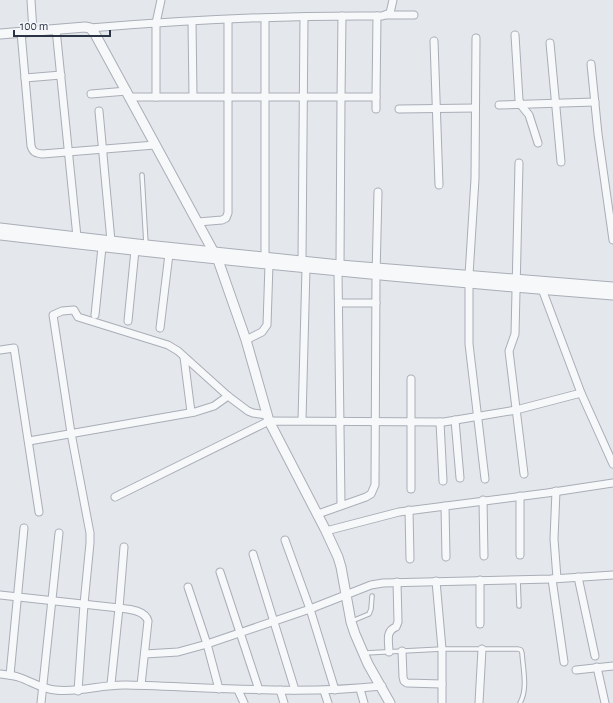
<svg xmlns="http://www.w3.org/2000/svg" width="613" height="703" viewBox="0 0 613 703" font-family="'Alegreya Sans',sans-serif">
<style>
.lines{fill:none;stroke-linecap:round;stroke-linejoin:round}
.service-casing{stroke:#a9aeb7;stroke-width:5.5}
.minor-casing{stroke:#a9aeb7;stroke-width:9}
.tertiary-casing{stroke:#a9aeb7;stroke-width:11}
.service{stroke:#f7f8fa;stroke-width:3.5}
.minor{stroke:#f7f8fa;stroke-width:7}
.tertiary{stroke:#f7f8fa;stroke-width:9}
</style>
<rect width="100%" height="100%" fill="#e4e7ec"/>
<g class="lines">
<defs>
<g id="service">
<path d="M142,175L146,244"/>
<path d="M518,579L519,606"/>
<path d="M352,621L369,614L371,609L372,596"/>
<path d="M365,653L442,649H518L521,650L522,653C523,669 528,689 520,703"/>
</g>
<g id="minor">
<path d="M31,0L33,31"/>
<path d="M386,15H414"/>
<path d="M342,16L341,97H376V109"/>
<path d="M265,18V257"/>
<path d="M192,22L193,96"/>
<path d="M90,28C187,20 284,15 382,16L390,13L393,0"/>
<path d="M56,29L77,237"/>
<path d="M21,32L31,146C33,152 35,153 42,154L155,145"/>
<path d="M515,35L519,100L521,105L529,115L538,143"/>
<path d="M476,38L475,179L469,275V344L485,479"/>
<path d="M434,41L439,185"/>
<path d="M550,43L561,162"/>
<path d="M591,64L598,134L613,240"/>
<path d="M25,78L61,75"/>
<path d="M91,94L127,91"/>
<path d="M130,97H341L340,265"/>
<path d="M156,97V23L161,0"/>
<path d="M376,97L377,16"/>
<path d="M499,105L595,102"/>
<path d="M399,109L475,108"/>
<path d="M99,111L111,241"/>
<path d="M519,163L515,334L509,351L524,474"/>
<path d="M198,222L222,220L226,218L228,213V20"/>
<path d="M302,260L304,17"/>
<path d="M338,272L341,505"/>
<path d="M542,289L581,393L613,464"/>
<path d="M339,303H376"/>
<path d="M95,315L102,247"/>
<path d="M128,321L135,250"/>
<path d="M160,328L169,254"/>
<path d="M246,340L262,332L267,325L269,264"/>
<path d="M0,350L14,348L39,512"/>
<path d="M184,357L191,412"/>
<path d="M302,420L306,268"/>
<path d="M455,420L460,478"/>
<path d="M440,422L443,481"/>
<path d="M29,441L195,412L214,406L228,396"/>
<path d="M411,489V379"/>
<path d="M556,491L554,539L557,578"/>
<path d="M520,496V555"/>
<path d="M115,497L269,421L444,422L516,410L581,393"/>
<path d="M483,500L484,556"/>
<path d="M445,506L446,557"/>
<path d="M409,510L410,559"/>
<path d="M318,514L366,497L371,494L375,485L376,276L378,192"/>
<path d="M326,531L399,512L547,493L613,483"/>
<path d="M285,540L310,609L335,690"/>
<path d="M253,554L295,690"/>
<path d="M220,572L259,690"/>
<path d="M578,577L595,656"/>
<path d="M552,579L564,662"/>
<path d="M480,580V624"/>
<path d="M436,581L442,649V703"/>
<path d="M188,587L207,644L219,689"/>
<path d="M0,595L119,608C128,609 145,610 148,621L141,685"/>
<path d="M402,651L403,677L404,681L407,683L442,684"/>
<path d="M389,652C389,642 385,631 396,627L398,622L397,582"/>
<path d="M145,654L178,652L207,644L310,609L371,585L383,583L552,579L613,575"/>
<path d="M597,667L605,703"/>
<path d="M576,670L613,666"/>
<path d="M0,674C6,675 12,675 18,677C31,681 41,689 55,690C80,693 102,684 127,685C212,687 297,695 382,686"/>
<path d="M10,675L24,528"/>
<path d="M111,684L119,608L124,547"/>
<path d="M360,689L364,703"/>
<path d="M238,690L244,703"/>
<path d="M280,690L284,703"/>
<path d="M78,691L84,604L90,543V533L71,433L53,315L62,311L74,310L78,317L168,345L178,351L228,396L248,411L253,413L267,415"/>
<path d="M324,691L328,703"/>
<path d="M41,703L59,533"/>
<path d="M479,703L482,649"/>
</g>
<g id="tertiary">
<path d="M0,34L85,27L90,28L95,34L218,260L246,340L269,421L326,531L338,557L341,567L351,622L355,634L368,664L390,703"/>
<path d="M0,228L137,244L340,265L613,287"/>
<path d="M0,235C204,259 408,279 613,295"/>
</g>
</defs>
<use href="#service" class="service-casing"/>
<use href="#minor" class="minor-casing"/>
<use href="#tertiary" class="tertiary-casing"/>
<use href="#service" class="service"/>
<use href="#minor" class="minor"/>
<use href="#tertiary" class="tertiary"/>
</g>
<path d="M14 30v6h96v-6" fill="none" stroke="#2b3445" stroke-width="2"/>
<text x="20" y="30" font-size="12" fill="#2b3445" stroke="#f4f6f9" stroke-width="3" paint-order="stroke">100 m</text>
</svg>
